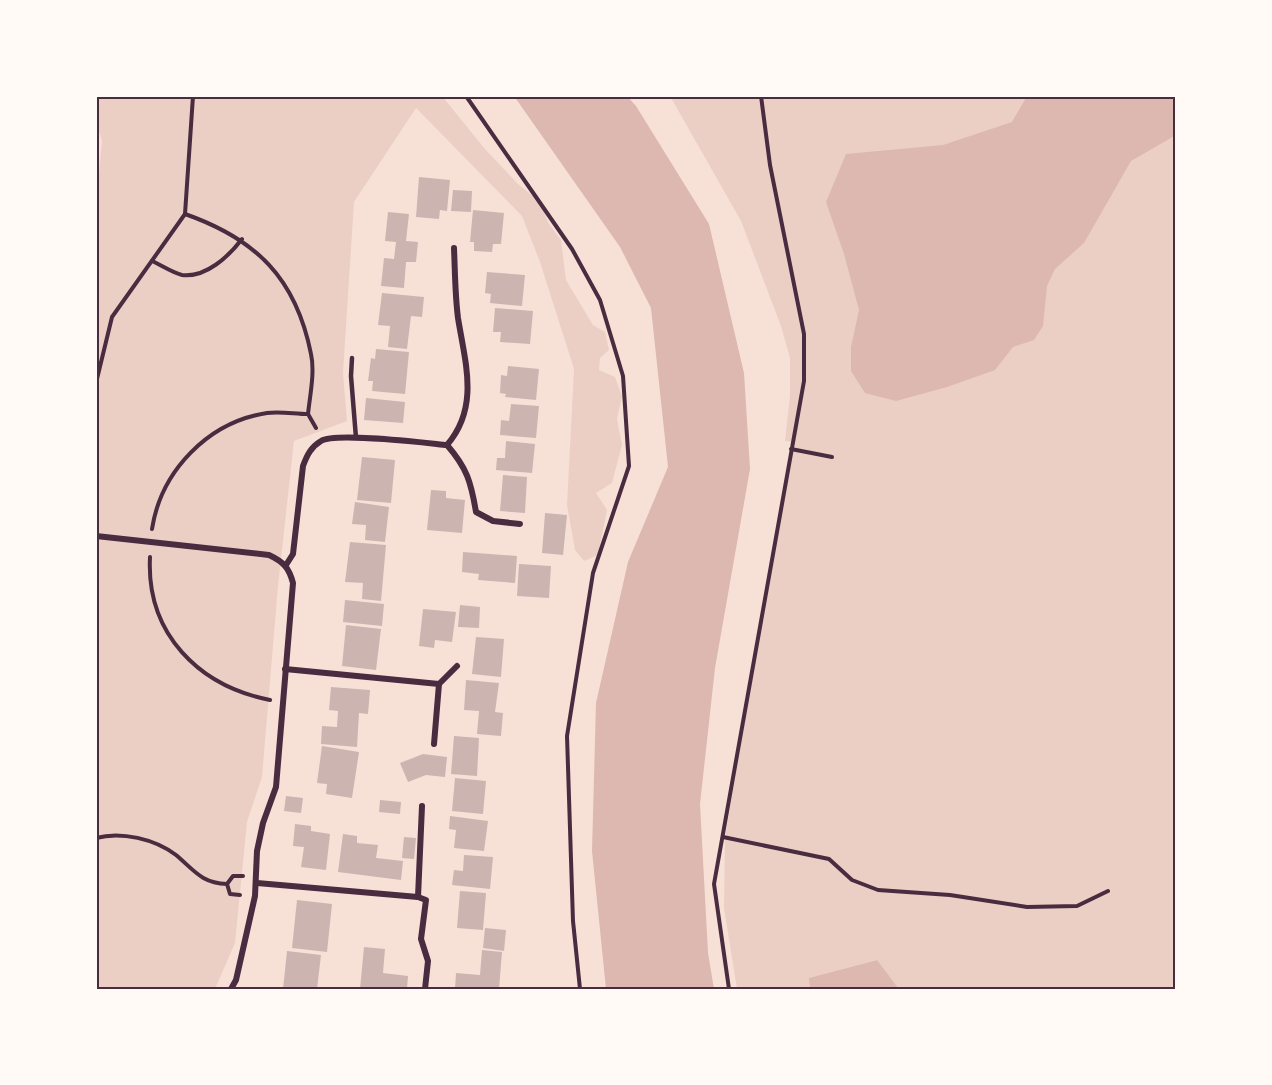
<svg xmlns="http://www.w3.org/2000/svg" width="1272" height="1085" viewBox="0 0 1272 1085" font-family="'PT Sans',sans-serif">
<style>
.green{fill:#ebcfc5}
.water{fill:#dcb8b0}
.building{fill:#ccb4b1}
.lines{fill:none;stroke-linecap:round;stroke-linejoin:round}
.path{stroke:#4a2c40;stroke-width:4}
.service{stroke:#4a2c40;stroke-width:4.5}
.minor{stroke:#4a2c40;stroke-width:6}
.neatline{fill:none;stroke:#4a2c40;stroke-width:2}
</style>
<rect width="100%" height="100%" fill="#f7e1d7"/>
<g class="green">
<path d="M96,96H442L485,149L518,184L539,201L549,224L561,240L566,280L593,325L605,332L609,350L600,358L599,370L615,377L622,396L617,419L622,445L612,483L596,493L607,510L598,555L584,561L575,550L567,505L574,369L540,262L522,216L416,108L354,202L343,373L347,421L294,441L278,586L262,777L247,822L235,943L215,989H96V203L102,141L96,122Z"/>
<path d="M670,96H1176V989H899L876,960L810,978V989H737L724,908L725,837L793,442L785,441L790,396V358L781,326L741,221Z"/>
</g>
<g class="water">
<path d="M514,96H627L636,106L709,224L744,373L750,469L715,668L700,804L708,953L714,989H606L592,851L596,703L628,562L668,467L651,308L620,247Z"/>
<path d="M1027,96H1176V135L1131,161L1084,243L1055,269L1047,286L1043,326L1034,340L1013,347L995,370L947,387L896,401L865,393L851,371V347L859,310L844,254L826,202L846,154L943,145L1012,122Z"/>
<path d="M877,960L899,989H810L809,978Z"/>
</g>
<g class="building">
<path d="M419,177L450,180L447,211L440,210L439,219L416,217Z"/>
<path d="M453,190L472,191L471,212L451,211Z"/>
<path d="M473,210L504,213L501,244H493L492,252L474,251V242H470Z"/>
<path d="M388,212L409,214L406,241L418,242L416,262H406L404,288L381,286L384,258L394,259L396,242L385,241Z"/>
<path d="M487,272L525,275L522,306L490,303L491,294L485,293Z"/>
<path d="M382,293L424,297L422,317L411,316L407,349L388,347L390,326L378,325Z"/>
<path d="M495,308L533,311L530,344L500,342L501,332H493Z"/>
<path d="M376,349L409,352L405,394L372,391L373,381H368L371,358L375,359Z"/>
<path d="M508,366L539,369L536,400L505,397L506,394L500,393L501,375L507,376Z"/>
<path d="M366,398L405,402L403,423L364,420Z"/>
<path d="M511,404L539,406L536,438L500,435L501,420L509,421Z"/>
<path d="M506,441L535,444L532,473L496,470L497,458H505Z"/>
<path d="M362,457L395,460L391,503L357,500Z"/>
<path d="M503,475L527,477L525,513L500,511Z"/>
<path d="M431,490L446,491V498L465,500L462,533L427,530Z"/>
<path d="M355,502L389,507L385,542L365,540L366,525L352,524Z"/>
<path d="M545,513L567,515L563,555L542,553Z"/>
<path d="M350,542L386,545L381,601L362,599L363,583L345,582Z"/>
<path d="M463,552L517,556L515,583L478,580L479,574L462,572Z"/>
<path d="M519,564L551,566L549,598L517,596Z"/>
<path d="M345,600L384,604L382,626L343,622Z"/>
<path d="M460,605L480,607L479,628L458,627Z"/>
<path d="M423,609L456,612L452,642L435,640L434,648L419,646Z"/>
<path d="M346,625L381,629L376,670L342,666Z"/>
<path d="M476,637L504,639L501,677L472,674Z"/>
<path d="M466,680L499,683L495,712L503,713L501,736L477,734L479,711L464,710Z"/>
<path d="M331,687L370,690L368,714L359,713L357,747L321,744L322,726L337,727L338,711L329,710Z"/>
<path d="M454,736L479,738L477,776L451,774Z"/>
<path d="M322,746L359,752L352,798L326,794L327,784L317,783Z"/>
<path d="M423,754L447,757L445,777L426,775L408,782L400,763Z"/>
<path d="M455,778L486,781L483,814L452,811Z"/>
<path d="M286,796L303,798L301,813L284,811Z"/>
<path d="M380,800L401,802L400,814L379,812Z"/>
<path d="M450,816L488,821L484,851L454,848L456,830L449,829Z"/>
<path d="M295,824L311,826V831L330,834L326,870L301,867L304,847L293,846Z"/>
<path d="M343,834L357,836V843L378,845L376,858L403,861L401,880L338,872Z"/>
<path d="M404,837L416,838L414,859L402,858Z"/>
<path d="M464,855L493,857L490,889L452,885L454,870L463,871Z"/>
<path d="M460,891L486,893L483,930L457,928Z"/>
<path d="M297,900L332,904L327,952L292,948Z"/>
<path d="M485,928L506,930L504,951L483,948Z"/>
<path d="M364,947L385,949L383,973L408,976L407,989H360Z"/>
<path d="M482,950L502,952L499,989H455L456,973L480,975Z"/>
<path d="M287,951L321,955L317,989H283Z"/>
</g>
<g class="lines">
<g class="path">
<path d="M466,96L572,249L600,300L623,376L629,466L593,573L567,736L573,921L580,989"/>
<path d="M185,214C256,239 296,278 311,354C315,372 310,395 308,414"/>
<path d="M152,261C161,265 173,273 182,275C206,278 229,256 242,239"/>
<path d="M96,383L112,317L185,214L193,96"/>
<path d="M791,449L832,457"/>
<path d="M152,529C161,471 208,422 267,413C280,411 295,414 308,414L316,428"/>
<path d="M150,557C146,634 199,686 270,700"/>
<path d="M723,837L829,859L852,880L878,890L950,895L1027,907L1077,906L1108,891"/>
<path d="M96,838C121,831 155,839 176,855C194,870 201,883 227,884"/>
<path d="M240,895L230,894L227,884L233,876H243"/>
<path d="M729,989L714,884L804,381V334L770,165L761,96"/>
</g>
<path class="service" d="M352,358L351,376L356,438"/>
<g class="minor">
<path d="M447,445C467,468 471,482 476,512L493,521L520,524"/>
<path d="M96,536L269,555C284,562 289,568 293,583L276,787L263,823L257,851L255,896L236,980L231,989"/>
<path d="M286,565L293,554L303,466C307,455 311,447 321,441C335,432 426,443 447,445C480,407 465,362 458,318C455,295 455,271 454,248"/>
<path d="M285,669L439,684"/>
<path d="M434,744L439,684L457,666"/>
<path d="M257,883L418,897L426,900L421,939L428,961L425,989"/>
<path d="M418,897L422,806"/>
</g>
</g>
<rect width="1272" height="1085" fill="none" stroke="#fffaf5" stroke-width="195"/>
<rect x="98" y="98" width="1076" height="890" class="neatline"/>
</svg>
